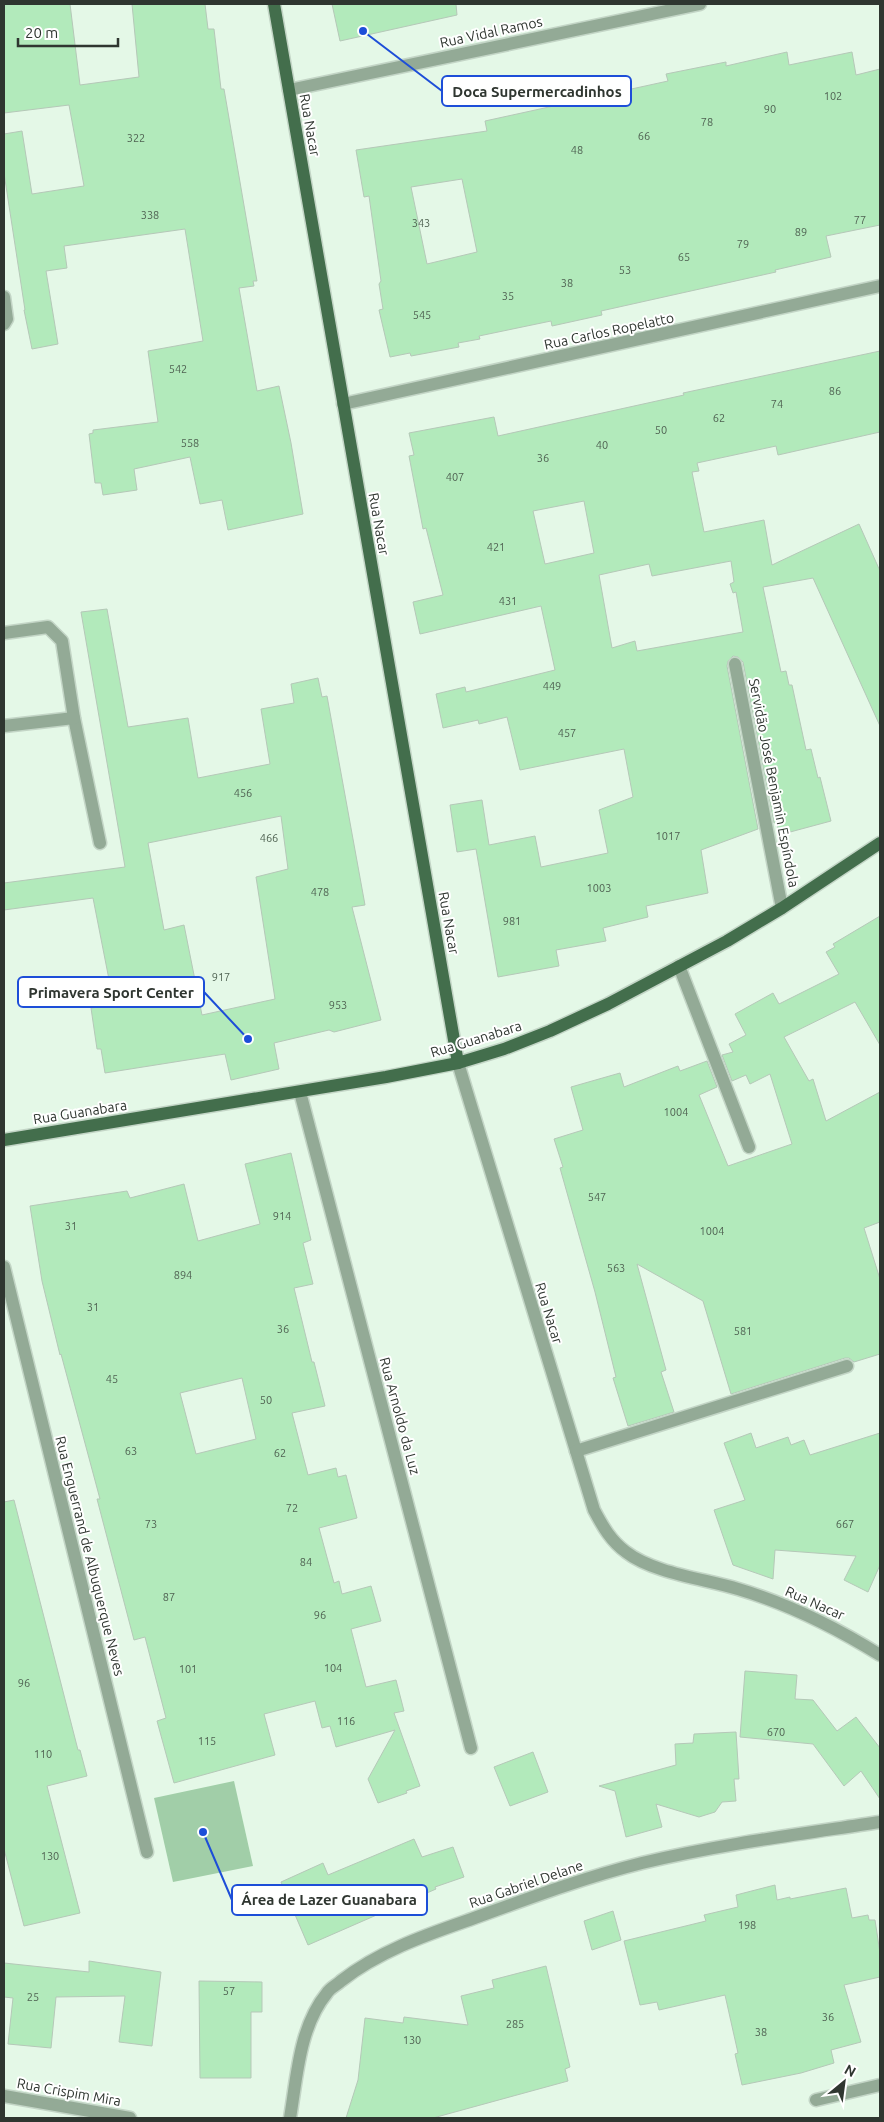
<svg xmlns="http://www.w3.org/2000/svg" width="884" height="2122" viewBox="0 0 884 2122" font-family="Ubuntu,sans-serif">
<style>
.green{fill:#a1cea8}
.building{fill:#b2eabb;stroke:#b5c8b8;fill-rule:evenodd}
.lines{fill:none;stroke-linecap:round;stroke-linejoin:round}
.minor-casing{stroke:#c3d5c6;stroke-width:15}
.major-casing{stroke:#c3d5c6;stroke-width:15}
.minor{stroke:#93aa96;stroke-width:12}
.major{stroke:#436e4c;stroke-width:12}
.labels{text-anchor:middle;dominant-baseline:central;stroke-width:4;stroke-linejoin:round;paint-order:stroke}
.number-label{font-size:11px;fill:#506353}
.street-label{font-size:14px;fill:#2f3630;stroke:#fff}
.leader{fill:none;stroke:#1d4ed8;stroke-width:2}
.callout-dot{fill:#1d4ed8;stroke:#fff;stroke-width:2}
.callout{fill:#fff;stroke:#1d4ed8;stroke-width:2}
.callout-label{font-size:15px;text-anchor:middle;font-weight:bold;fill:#2f3630}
</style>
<rect width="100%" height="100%" fill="#e4f8e7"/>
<path class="green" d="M234,1781L253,1866L173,1882L154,1798Z"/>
<g class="building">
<path d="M4,4H70L80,85L139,77L132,4H205L208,29H214L221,89H224L257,281H253L254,286L239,288L257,391L279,386L291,443L303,514L228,530L222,500L200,504L190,457L134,469L137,490L103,495L101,483H95L89,434L93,433V430L158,422L148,351L203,341L185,229L64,246L67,268L46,271L58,344L32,349L24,310H25L4,173V134L22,131L32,194L84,186L69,105L4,113Z"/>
<path d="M332,4H456L457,15L340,41Z"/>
<path d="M787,52L789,65L852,52L856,75L880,69V225L826,236L831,257L775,270L776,272L601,311L602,315L552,326L551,321L479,336L480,339L458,343L459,347L411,356L410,353L390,357L379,310L383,309L379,284L381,281L369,196L364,197L356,150L487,131L485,121L668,81L666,74L726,62V66ZM462,179L477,252L427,264L411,187Z"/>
<path d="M880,351V432L778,455L776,446L697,463L699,471L692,472L704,532L764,520L772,565L859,524L880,571V726L813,578L763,587L781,672L786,671L789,685H792L806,750L811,749L818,778L820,777L831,821L779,835L777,822L774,823L743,662L738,657L733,656L728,661L727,666L758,829L701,850L708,893L646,906L648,917L603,928L606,941L556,950L559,966L498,977L476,849L457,852L450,805L482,800L489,845L535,836L541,867L608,853L599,810L633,797L624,749L520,770L507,717L479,724L478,720L443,728L436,694L465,687L466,692L555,670L541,606L420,634L413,602L443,595L426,528L423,529L409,456L414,455L409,433L494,417L498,436L684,395L683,393ZM584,501L594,553L545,564L533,511ZM731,561L734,582L730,584L733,593L736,592L743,632L637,651L635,641L612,648L599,575L649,564L652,576Z"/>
<path d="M107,609L128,727L188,718L198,778L270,764L261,709L294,703L291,684L318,678L322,697L327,696L365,905L352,907L381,1020L334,1032L329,1030L274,1043L279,1069L231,1080L225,1054L105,1073L101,1049H97L91,1008L114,1005L93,898L4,910V883L125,867L81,612ZM281,816L288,869L256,877L275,999L202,1015L184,925L164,930L148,843Z"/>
<path d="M880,916V1045L855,1002L784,1037L809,1081L813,1079L826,1121L880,1092V1222L864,1228L880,1279V1354L854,1362L849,1358H845L731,1394L703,1301L637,1264L666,1370L661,1372L674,1412L628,1426L613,1378L616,1377L595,1292L560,1168L563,1167L554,1139L583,1130L571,1087L620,1073L624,1087L678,1066L680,1071L707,1061L717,1087L699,1095L728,1166L792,1144L770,1074L750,1084L746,1075L732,1081L722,1055L733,1052L729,1044L746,1035L735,1014L773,993L779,1004L839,974L826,952L835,947L833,944Z"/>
<path d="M291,1153L311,1240L303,1243L313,1284L294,1288L312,1362H314L325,1406L292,1413L308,1475L336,1468L338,1477L346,1475L357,1518L319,1528L334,1583L339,1581L342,1594L371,1586L381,1621L351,1629L366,1687L396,1680L404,1711L394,1713L420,1786L406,1791L407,1793L378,1803L368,1779L395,1730L336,1747L330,1726L322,1728L315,1701L264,1714L275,1755L174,1783L157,1721L166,1718L145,1637L134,1640L97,1499H100L61,1354L60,1355L42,1281L30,1206L127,1191L130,1198L184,1184L198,1241L260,1224L245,1164ZM242,1378L256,1439L196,1454L180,1393Z"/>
<path d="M751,1433L756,1448L788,1437L791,1445L804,1440L810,1455L880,1433V1565L868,1592L844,1580L856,1556L775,1550L773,1579L733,1565L714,1510L745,1500L724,1443Z"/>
<path d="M14,1500L78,1750H80L87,1776L47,1786L80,1913L24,1926L4,1849V1502Z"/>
<path d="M745,1671L797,1675L795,1699L813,1700L837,1731L856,1717L880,1748V1799L861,1771L844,1786L813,1744L740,1737Z"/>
<path d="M736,1732L739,1779H734L736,1801L722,1802L715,1812L699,1817L656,1804L662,1827L626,1837L615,1791L599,1786L676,1765L675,1744L693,1743L694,1734Z"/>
<path d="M533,1752L548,1792L510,1806L494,1767Z"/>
<path d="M414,1839L422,1857L453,1847L464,1877L435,1887L436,1889L308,1945L281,1882L323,1863L328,1875Z"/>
<path d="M775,1885L777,1900L790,1897V1899L846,1888L852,1918L868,1915L869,1920H875L880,1953V1977L844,1985L861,2042L831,2050L834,2063L801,2073L742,2085L735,2054L738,2053L725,1995L659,2010L657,2002L640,2005L624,1941L706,1921L704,1915L738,1907L736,1895Z"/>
<path d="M613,1911L621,1940L592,1950L584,1921Z"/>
<path d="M89,1961L161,1972L152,2046L119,2042L125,1996L56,1997L51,2048L8,2044L13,1998L4,1997V1963L89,1972Z"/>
<path d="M546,1966L570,2067L565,2069L568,2081L433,2118H346L358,2080L365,2018L403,2023L404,2017L468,2025L461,1996L494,1988L492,1980Z"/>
<path d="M199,1981L262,1982V2012H251V2078H200Z"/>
</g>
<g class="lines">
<defs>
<g id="minor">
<path d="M289,90L700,4"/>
<path d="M4,297L7,319L4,324"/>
<path d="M343,404L880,286"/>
<path d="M4,633L48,627L62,641L74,718L100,843"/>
<path d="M735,664L782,908"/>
<path d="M4,726L74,718"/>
<path d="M679,966L749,1147"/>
<path d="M458,1063L594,1510C603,1527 611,1541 626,1552C653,1573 705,1579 738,1589C789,1604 835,1627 880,1655"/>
<path d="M300,1092L471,1748"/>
<path d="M4,1267L147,1852"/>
<path d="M576,1451L847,1366"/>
<path d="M4,2096L130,2118"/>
<path d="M816,2100L880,2085"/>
<path d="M290,2118C297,2077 299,2027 327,1993C330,1988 337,1985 341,1981C378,1952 423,1936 466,1921C524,1900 582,1878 642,1863C721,1844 801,1834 880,1822"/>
</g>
<g id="major">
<path d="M274,4L458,1063"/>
<path d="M4,1140L386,1077L458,1063L504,1049L550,1031L608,1004L727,941L782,908L880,843"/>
</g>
</defs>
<use href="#minor" class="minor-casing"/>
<use href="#major" class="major-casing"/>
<use href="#minor" class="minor"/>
<use href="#major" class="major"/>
</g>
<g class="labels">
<g class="number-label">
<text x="833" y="96">102</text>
<text x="770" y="109">90</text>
<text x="707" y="122">78</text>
<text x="644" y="136">66</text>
<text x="136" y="138">322</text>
<text x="577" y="150">48</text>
<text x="150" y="215">338</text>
<text x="860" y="220">77</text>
<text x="421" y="223">343</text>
<text x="801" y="232">89</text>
<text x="743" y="244">79</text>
<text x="684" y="257">65</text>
<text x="625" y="270">53</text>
<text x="567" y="283">38</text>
<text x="508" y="296">35</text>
<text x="422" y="315">545</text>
<text x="178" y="369">542</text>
<text x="835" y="391">86</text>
<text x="777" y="404">74</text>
<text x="719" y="418">62</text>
<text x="661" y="430">50</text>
<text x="190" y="443">558</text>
<text x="602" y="445">40</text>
<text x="543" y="458">36</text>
<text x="455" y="477">407</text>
<text x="496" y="547">421</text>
<text x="508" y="601">431</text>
<text x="552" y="686">449</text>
<text x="567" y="733">457</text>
<text x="243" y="793">456</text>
<text x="668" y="836">1017</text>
<text x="269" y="838">466</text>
<text x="599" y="888">1003</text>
<text x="320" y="892">478</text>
<text x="512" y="921">981</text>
<text x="221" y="977">917</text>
<text x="338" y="1005">953</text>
<text x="676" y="1112">1004</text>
<text x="597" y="1197">547</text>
<text x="282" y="1216">914</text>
<text x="71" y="1226">31</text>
<text x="712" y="1231">1004</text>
<text x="616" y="1268">563</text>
<text x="183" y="1275">894</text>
<text x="93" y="1307">31</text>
<text x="283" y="1329">36</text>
<text x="743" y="1331">581</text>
<text x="112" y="1379">45</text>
<text x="266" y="1400">50</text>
<text x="131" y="1451">63</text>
<text x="280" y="1453">62</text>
<text x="292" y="1508">72</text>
<text x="151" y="1524">73</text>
<text x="845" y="1524">667</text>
<text x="306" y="1562">84</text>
<text x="169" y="1597">87</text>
<text x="320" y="1615">96</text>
<text x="333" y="1668">104</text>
<text x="188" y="1669">101</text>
<text x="24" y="1683">96</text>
<text x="346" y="1721">116</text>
<text x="776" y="1732">670</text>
<text x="207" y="1741">115</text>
<text x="43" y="1754">110</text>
<text x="50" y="1856">130</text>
<text x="747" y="1925">198</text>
<text x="229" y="1991">57</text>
<text x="33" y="1997">25</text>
<text x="828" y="2017">36</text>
<text x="515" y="2024">285</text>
<text x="761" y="2032">38</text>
<text x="412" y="2040">130</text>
</g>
<g class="street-label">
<text transform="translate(491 32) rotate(-12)">Rua Vidal Ramos</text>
<text transform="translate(310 125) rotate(80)">Rua Nacar</text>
<text transform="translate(609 331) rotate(-12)">Rua Carlos Ropelatto</text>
<text transform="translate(379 524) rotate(80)">Rua Nacar</text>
<text transform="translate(774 783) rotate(79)">Servidão José Benjamin Espíndola</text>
<text transform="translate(449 923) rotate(80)">Rua Nacar</text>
<text transform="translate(476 1039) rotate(-17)">Rua Guanabara</text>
<text transform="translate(80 1112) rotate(-9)">Rua Guanabara</text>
<text transform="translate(549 1313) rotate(73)">Rua Nacar</text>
<text transform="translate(400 1416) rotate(75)">Rua Arnoldo da Luz</text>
<text transform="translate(90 1556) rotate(76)">Rua Enguerrand de Albuquerque Neves</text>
<text transform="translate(815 1603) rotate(24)">Rua Nacar</text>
<text transform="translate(526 1884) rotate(-19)">Rua Gabriel Delane</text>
<text transform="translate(69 2092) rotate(10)">Rua Crispim Mira</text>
</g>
</g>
<path class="leader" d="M363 31L442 91M248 1039L204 992M203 1832L232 1900"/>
<g class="callout-dot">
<circle cx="363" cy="31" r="5"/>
<circle cx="248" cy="1039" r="5"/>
<circle cx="203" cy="1832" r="5"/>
</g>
<g class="callout">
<rect x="442" y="76" width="189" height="30" rx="5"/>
<rect x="18" y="977" width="186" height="30" rx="5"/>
<rect x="232" y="1885" width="195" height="30" rx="5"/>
</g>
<g class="callout-label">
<text x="537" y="97">Doca Supermercadinhos</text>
<text x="111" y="998">Primavera Sport Center</text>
<text x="329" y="1905">Área de Lazer Guanabara</text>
</g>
<rect width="884" height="2122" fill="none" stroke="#2f3630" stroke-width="10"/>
<g transform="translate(844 2082) rotate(29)" stroke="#ffffff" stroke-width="4" paint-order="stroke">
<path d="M0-4L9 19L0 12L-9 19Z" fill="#2f3630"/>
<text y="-8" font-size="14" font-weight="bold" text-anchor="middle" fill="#2f3630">N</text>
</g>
<path d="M18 38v8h100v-8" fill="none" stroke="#2f3630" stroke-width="2.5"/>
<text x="25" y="38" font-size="15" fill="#2f3630" stroke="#ffffff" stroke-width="4" paint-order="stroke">20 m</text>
</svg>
